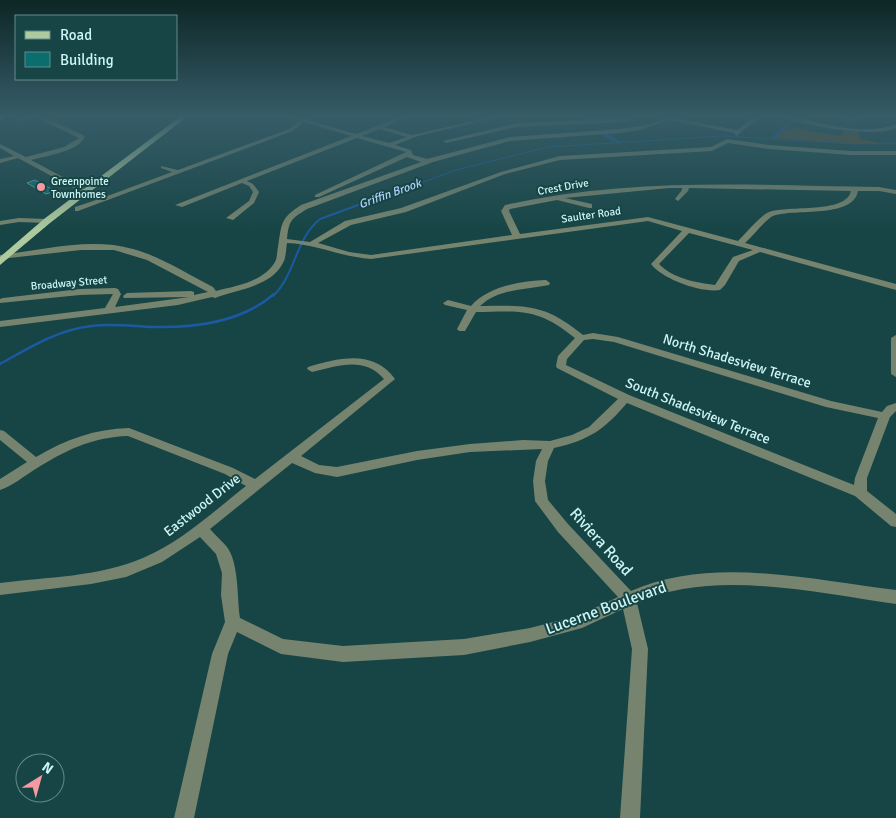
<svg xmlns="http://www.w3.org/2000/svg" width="896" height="818" viewBox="0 0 896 818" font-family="Signika,sans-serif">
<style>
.green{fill:#6f4f1d}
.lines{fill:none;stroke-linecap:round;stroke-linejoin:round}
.stream-far2{stroke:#1c59a3;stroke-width:1}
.stream-far1{stroke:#1c59a3;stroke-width:2}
.stream{stroke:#1c59a3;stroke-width:2.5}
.canal{fill:#1c59a3;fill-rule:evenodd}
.building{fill:#0a6e6f;stroke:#56aaaa}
.minor{fill:#76846f;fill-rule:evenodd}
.major{fill:#adcb9f;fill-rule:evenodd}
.highway{fill:#c2e7b1;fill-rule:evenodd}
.poi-dot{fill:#f49aa0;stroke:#174545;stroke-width:2}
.labels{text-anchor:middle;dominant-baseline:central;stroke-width:4;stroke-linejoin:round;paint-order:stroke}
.far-poi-label{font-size:11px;fill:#cdf5f5;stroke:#174545;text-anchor:start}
.far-street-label{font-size:11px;fill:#cdf5f5;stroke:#174545}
.far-water-label{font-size:12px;font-style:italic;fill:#b3d1fa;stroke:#174545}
.street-label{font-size:14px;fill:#cdf5f5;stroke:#174545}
.near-street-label{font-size:16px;fill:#cdf5f5;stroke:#174545}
</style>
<rect width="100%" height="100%" fill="#174545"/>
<path class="green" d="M793,128L840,136L845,128L859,131L860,139L886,144H856L774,138L780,131Z"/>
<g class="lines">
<path class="stream-far2" d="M388,195L456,170L548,147L722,136L856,144L896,143"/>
<path class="stream-far1" d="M273,296C296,274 295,239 320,219L391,193"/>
<path class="stream" d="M0,364C29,348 57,330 91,326C111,323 131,326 152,327C194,328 241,323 274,294"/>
<g class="canal">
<path d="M794,116H799L776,139H772V137Z"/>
<path d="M599,131H603L622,143L618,144L599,133Z"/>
</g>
</g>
<path class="building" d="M35,180L55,191L46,194L27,183Z"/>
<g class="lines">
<g class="minor">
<path d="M26,116H42L85,136C81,151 45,156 31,160L102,198L172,172L161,168V166L178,170L289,129L299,121L286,116L302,118L311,116L307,120L356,134L402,116H410L384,127L412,135L494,116H505L418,136L395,145L411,150L413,155L427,159L510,137L619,129L640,126L657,122L669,116H677L674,118L737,130L755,116H761L736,136L734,133L669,120L640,130L619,133L510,141L433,162L307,209C291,219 289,220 287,239L310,242L345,221L401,208L501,172L560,156L711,147L727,139L769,145L851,151H896V155H851L769,149L728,143L712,151L560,160L505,174L406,212L351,225L318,243L349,252L371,255L512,235L501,211L505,205C629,177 753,185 879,187L896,190V194L879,191H858C853,219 794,208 773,216C766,219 752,237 745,243L896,284V290L760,252L739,261L725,285L720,290C701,293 662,279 651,264L682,231L648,221L371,259C342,257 315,244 287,243C286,249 286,258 283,263C271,287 237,289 215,298L212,297L178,305L0,327V321L105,308L113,294L80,295L0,303V299L3,298L80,289L115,288L118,289L121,294L115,307L189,297L124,298L123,296L127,293L191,291L194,292V295L208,292L147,260L114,250H81L0,259V255C44,250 90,237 133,249C162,257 187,274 213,287L216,291C236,286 263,282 275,262C277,259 277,252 278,247C282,223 280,219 301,205L421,162L407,157L319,197H315V195L406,152L357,138L247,181L253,184L259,192L254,203L233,220L226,218L249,201L253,192L249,186L242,183L182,207L175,205L351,136L304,122L293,131L78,211H75V207L96,200L18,158L0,163V159L14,156L0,148V144L26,157L64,147L79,138L35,117L21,121L18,119ZM379,129L407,137L389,143L362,136ZM669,188H682V190L675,199L678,201L688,191L689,188L851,191C846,214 788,205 769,212C761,215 745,234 738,241L648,217L520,234L509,211L510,209L557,200L589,208H592V204L565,198ZM689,233L753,250L733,257L715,285C697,283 672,278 659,264Z"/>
<path d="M628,116H635L625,122L517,127L446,143L443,141L517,123L624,118Z"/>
<path d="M779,116H790C823,123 864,137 896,124V128C878,139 799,125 779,116Z"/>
<path d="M835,116H862L855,121Z"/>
<path d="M19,218L47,219L51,221L47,223L19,222L0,225V221Z"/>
<path d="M546,280L550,283L549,285C525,290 499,288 480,306C527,305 545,304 583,335L593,333L618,337L831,401L882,412L887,406L896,403V411L890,417L867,478V491L896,514V527L891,526L855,496L627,403C604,430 589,440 554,448L548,461L545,481L548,500L568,524L631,591C711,555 812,580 896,590V604C816,593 712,568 637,603L648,649L640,818H620L632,649L623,609L582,628L530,642L464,655L343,662L281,654L237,632L228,654L194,818H174L212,654L225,622L221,595L222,573L216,554L200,537L162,562L126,577L91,584L0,595V583C47,577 99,577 143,558C181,542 214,511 246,486L225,474L128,436C92,437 64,451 34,470C23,477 12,486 0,490V479L27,462L0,440V430L4,431L36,457C66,439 95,429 129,428L233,468L255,479L384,379C364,356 338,366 312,372L307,369L308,367C339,358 373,349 395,379L301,456L319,465L337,467L417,451L470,444L523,440L550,441L572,435L589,427L618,399L557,368L556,366L558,356L575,338C538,308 522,311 476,312L465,331H459L457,329L467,310L445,305L443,303L448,300L471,306C488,286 521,281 546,280ZM593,339L614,342L826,407L878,418L855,478L854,485L629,395L566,365L567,359L584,340ZM542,449L536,461L533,481L535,501L558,532L618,597L580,615L530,628L464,639L343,646L283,639L240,618C237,598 239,563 227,547C222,541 215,535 210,529L292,463L315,473L337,477L417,460L470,452Z"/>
<path d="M896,335V377L891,374V338Z"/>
</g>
<g class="major">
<path d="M181,116H188L50,223L0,265V257L44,219Z"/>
<path d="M91,178H94V182L72,186L68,184Z"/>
</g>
<path class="highway" d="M0,116H7L0,120Z"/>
</g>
<linearGradient id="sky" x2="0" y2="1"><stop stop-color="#0d2626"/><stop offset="0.5" stop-color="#365c68"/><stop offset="1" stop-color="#365c68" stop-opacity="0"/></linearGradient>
<rect width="896" height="231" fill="url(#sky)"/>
<circle class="poi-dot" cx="41" cy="187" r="5"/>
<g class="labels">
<g class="far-poi-label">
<text x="51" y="181">Greenpointe<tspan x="51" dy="13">Townhomes</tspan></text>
</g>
<g class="far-street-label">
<text transform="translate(563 187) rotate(-10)">Crest Drive</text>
<text transform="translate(591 215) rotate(-8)">Saulter Road</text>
<text transform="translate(69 283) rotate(-5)">Broadway Street</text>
</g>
<g class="far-water-label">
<text transform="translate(390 194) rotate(-20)">Griffin Brook</text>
</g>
<g class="street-label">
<text transform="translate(737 361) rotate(17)">North Shadesview Terrace</text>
<text transform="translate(698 411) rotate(22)">South Shadesview Terrace</text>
<text transform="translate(202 505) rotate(-38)">Eastwood Drive</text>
</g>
<g class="near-street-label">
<text transform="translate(601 542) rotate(48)">Riviera Road</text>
<text transform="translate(606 608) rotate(-20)">Lucerne Boulevard</text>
</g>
</g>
<rect x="15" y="15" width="162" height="65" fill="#174545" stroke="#608b8b"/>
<rect x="25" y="31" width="25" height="8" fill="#adcb9f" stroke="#608b8b"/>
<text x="60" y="40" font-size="15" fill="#cdf5f5">Road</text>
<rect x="25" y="52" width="25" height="15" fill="#0a6e6f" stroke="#608b8b"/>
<text x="60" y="65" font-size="15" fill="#cdf5f5">Building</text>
<g transform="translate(40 778) rotate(37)"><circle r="24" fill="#174545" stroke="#608b8b"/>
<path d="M0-4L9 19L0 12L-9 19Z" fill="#f49aa0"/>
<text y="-8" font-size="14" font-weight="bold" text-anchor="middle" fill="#cdf5f5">N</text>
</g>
</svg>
